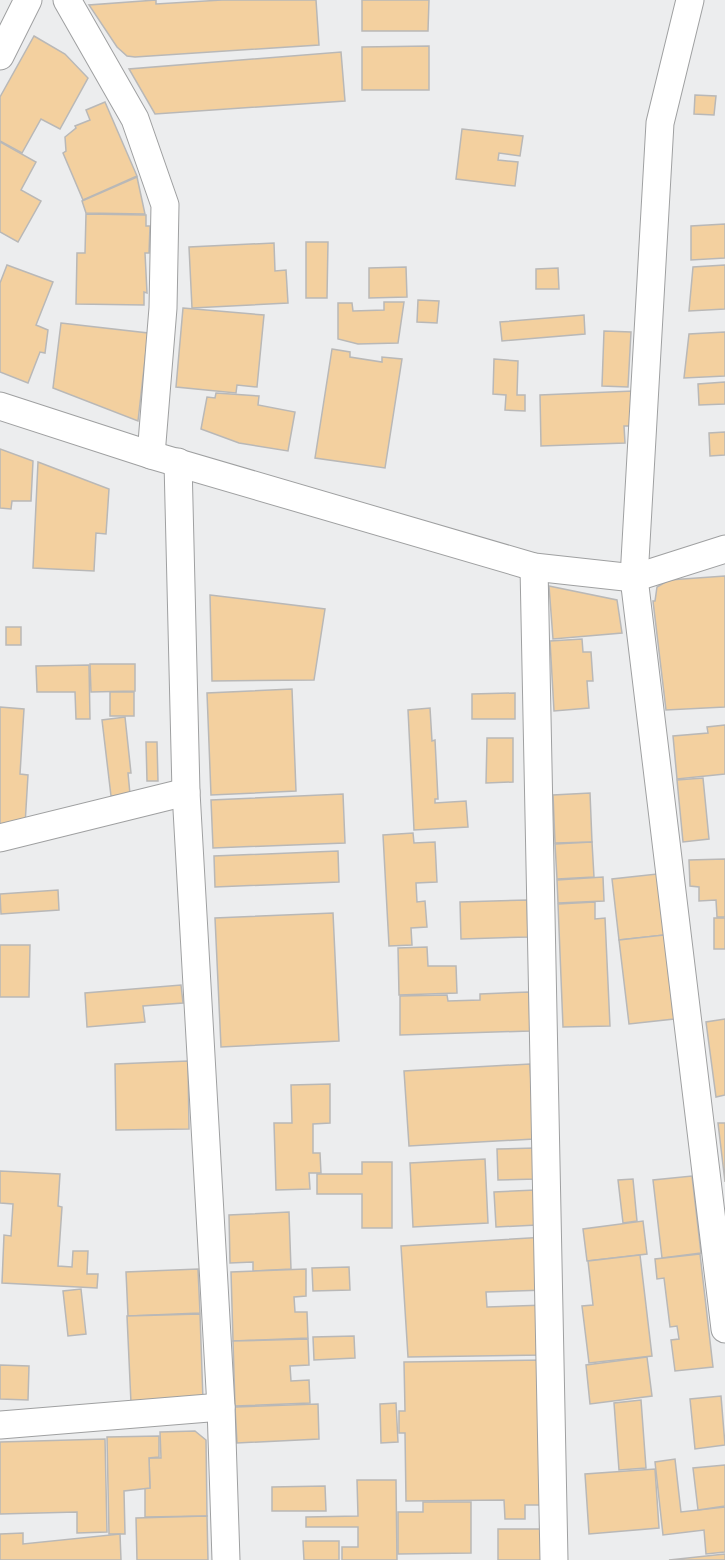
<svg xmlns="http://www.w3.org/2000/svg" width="725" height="1560" viewBox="0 0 725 1560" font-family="'Fira Sans',sans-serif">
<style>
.building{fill:#f3d09f;stroke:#b9b8b7;stroke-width:1.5}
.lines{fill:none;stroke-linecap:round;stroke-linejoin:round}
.street-casing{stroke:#9fa0a1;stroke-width:29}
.street{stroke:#fff;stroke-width:27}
</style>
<rect width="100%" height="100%" fill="#ecedee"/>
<g class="building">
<path d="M156,0V4L222,0H316L319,45L135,57L127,56L117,47L89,5Z"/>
<path d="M362,0H429L428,31H362Z"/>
<path d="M34,36L65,54L88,78L60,129L41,119L22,153L0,141V97Z"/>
<path d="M429,46V90H362V47Z"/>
<path d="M341,52L345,101L155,114L129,69Z"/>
<path d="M695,95L716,96L714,115L694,114Z"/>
<path d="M105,102L137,176L83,200L63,153L66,151L65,137L76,128L75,126L90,120L86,110Z"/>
<path d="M462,129L523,136L520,156L499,153L498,160L518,162L515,186L456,179Z"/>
<path d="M0,142L36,162L21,190L41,201L18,242L0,232Z"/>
<path d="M137,177L145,214L86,213L82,201Z"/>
<path d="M86,214L146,215V226H150L149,253H145L147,293L144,292V305L76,304L77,253H85Z"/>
<path d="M725,224V258L691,260V226Z"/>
<path d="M306,242H328L327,298H306Z"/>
<path d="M274,243L275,271L286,270L288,303L192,308L189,247Z"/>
<path d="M7,265L53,282L36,325L48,330L45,353L40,352L28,383L0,372V283Z"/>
<path d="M725,265V309L689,311L693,267Z"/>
<path d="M406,267L407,297L369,298V268Z"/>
<path d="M558,268L559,289H536V269Z"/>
<path d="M418,300L439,301L437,323L417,322Z"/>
<path d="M384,302H404L398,343L358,344L338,339V303H352L353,311L384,310Z"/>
<path d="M183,308L264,315L257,387L237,385L236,393L176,387Z"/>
<path d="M584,315L585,334L502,341L500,322Z"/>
<path d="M61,323L148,333L138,421L53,388Z"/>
<path d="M604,331L631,332L628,387L602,386Z"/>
<path d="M725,332V376L684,378L689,334Z"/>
<path d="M332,349L350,352V357L382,362V357L402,359L385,468L315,458Z"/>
<path d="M494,359L518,361L517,395H525V411L505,410L506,395L493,394Z"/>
<path d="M725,382V404L699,405L698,384Z"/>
<path d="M633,391L634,426H624L625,443L541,446L540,395Z"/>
<path d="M216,393L259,396L258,405L295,412L288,451L239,443L201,429L207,397L215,398Z"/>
<path d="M725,432V455L710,456L709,433Z"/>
<path d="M0,449L33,461L31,501H12L11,509L0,508Z"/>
<path d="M38,462L109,489L106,534L96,533L94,571L33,568Z"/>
<path d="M725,576V707L666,710L653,601H655L657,587L669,580Z"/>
<path d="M549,586L617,600L622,633L553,639Z"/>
<path d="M210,595L325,609L314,680L212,681Z"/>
<rect x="6" y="627" width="15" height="18"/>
<path d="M582,639L583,652H591L593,681H587L589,708L554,711L550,641Z"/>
<path d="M90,664H135V691L91,692Z"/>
<path d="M89,665L90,719H76L75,692H37L36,666Z"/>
<path d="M292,689L296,791L211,795L207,693Z"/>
<rect x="110" y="692" width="24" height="24"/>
<path d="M515,693V719H472V694Z"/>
<path d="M0,707L24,709L20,774L28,775L25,825L0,824Z"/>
<path d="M430,708L432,741L435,740L438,799H435V803L466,801L468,827L414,830L408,710Z"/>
<path d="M125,717L131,773H128L130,794L111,796L102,720Z"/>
<path d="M725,725V774L677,779L673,736L708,733L707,727Z"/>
<path d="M487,738H513V782L486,783Z"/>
<path d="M146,742H157L158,781H147Z"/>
<path d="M703,778L709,839L683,842L677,780Z"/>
<path d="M590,793L592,842L555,843L553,795Z"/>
<path d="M343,794L345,843L213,848L211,800Z"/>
<path d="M413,833L414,843L435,842L437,882L416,883L417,902L425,901L427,927L411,928L412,945L389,946L383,835Z"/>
<path d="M592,842L594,877L557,879L555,844Z"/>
<path d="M338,851L339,882L215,887L214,856Z"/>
<path d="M725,859V917H717L716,900L699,901V887L690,886L689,860Z"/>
<path d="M657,874L664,935L619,940L612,879Z"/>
<path d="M603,877L604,901L558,903L557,880Z"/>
<path d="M58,890L59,910L1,914L0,894Z"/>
<path d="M527,900L528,937L461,939L460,902Z"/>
<path d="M595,902V919L605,918L610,1026L563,1027L558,904Z"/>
<path d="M333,913L339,1041L221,1047L215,918Z"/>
<rect x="714" y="918" width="11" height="31"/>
<path d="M664,935L674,1019L629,1024L619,940Z"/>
<path d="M0,945H30L29,997H0Z"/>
<path d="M427,947L428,966H456L457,993L399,995L398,948Z"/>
<path d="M181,985L183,1003L143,1006L145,1022L87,1027L85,993Z"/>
<path d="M529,992L530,1031L400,1035V996L447,995L448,1001L480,1000V994Z"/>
<path d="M725,1019V1095L716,1097L706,1022Z"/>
<path d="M188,1061L189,1129L116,1130L115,1064Z"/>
<path d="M530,1064L534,1139L409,1146L404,1071Z"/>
<path d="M330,1084V1123L313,1124V1153H320L321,1173H309L310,1189L276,1190L274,1123H292L291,1085Z"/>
<path d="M718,1123H725V1182Z"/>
<path d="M535,1148L536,1179L498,1180L497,1149Z"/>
<path d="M485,1159L488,1223L413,1227L410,1163Z"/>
<path d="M362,1162H392V1228H362V1194H317V1174H362Z"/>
<path d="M0,1171L60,1174L58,1206L62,1207L58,1266L72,1267L73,1251H88L87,1274H98L97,1288L2,1283L4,1235L11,1236L13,1204L0,1203Z"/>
<path d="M692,1176L701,1253L662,1258L653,1180Z"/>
<path d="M633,1179L637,1221L623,1223L618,1180Z"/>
<path d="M535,1190L537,1225L496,1227L494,1192Z"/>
<path d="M289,1212L291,1269L253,1271V1262L230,1263L229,1215Z"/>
<path d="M643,1221L647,1254L587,1261L583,1229Z"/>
<path d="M546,1237V1290L486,1292L487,1307L546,1305V1355L408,1357L401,1246Z"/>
<path d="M700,1254L713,1367L675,1371L671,1340L679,1339L677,1326L670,1327L664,1278L657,1279L655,1259Z"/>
<path d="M640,1255L652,1356L589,1363L582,1306L593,1305L588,1261Z"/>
<path d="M349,1267L350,1290L313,1291L312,1268Z"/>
<path d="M198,1269L200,1313L128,1316L126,1272Z"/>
<path d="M306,1269V1296L294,1297L295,1312H307L308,1338L233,1341L231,1272Z"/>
<path d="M81,1289L86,1334L68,1336L63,1291Z"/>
<path d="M200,1314L203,1400L131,1403L127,1316Z"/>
<path d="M354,1336L355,1358L314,1360L313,1337Z"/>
<path d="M308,1339L309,1365L290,1366L291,1381L309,1380L310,1403L235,1406L233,1341Z"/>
<path d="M647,1357L652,1396L590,1404L586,1365Z"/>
<path d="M545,1360L547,1505H525V1519H505L504,1500L406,1501L405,1433H399V1411H405L404,1362Z"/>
<path d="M0,1365L29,1366L28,1400L0,1399Z"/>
<path d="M721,1396L725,1445L695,1449L690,1399Z"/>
<path d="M641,1400L646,1468L619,1470L614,1403Z"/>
<path d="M396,1403L398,1442L381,1443L380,1404Z"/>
<path d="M318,1404L319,1439L237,1443L235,1407Z"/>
<path d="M195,1431L206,1440L207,1516L145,1517V1488H150L149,1458H161L160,1432Z"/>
<path d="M159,1436V1457L149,1458L150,1488L124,1491L125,1534H109L107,1437Z"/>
<path d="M105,1439L107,1532L77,1533V1512L0,1514V1442Z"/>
<path d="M675,1459L681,1512L725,1507V1552L706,1554L704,1530L663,1535L655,1462Z"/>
<path d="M725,1465V1506L698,1510L693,1468Z"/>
<path d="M655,1469L659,1528L589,1534L585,1474Z"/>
<path d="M357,1480H396L397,1560H342V1547H358V1527H306V1517L358,1516Z"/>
<path d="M325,1486L326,1511H272V1487Z"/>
<path d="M423,1502H471V1553L398,1554V1512H423Z"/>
<path d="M207,1516L208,1560H137L136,1518Z"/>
<path d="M498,1529H549L548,1560H498Z"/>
<path d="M23,1533V1544L120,1534L121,1560H0V1534Z"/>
<path d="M303,1541H339V1560H304Z"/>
<path d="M725,1554V1560H669Z"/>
</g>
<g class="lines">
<defs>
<g id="street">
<path d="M67,0L135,119L165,205L163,308L151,455"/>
<path d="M690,0L660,123L634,578L725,1329"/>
<path d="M0,56L28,0"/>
<path d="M0,406L151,455L534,567L634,578L725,549"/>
<path d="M178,462L186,792L221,1407L226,1560"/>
<path d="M534,567L554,1560"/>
<path d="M0,838L186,792"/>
<path d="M0,1425L221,1407"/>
</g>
</defs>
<use href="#street" class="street-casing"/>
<use href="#street" class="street"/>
</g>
</svg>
